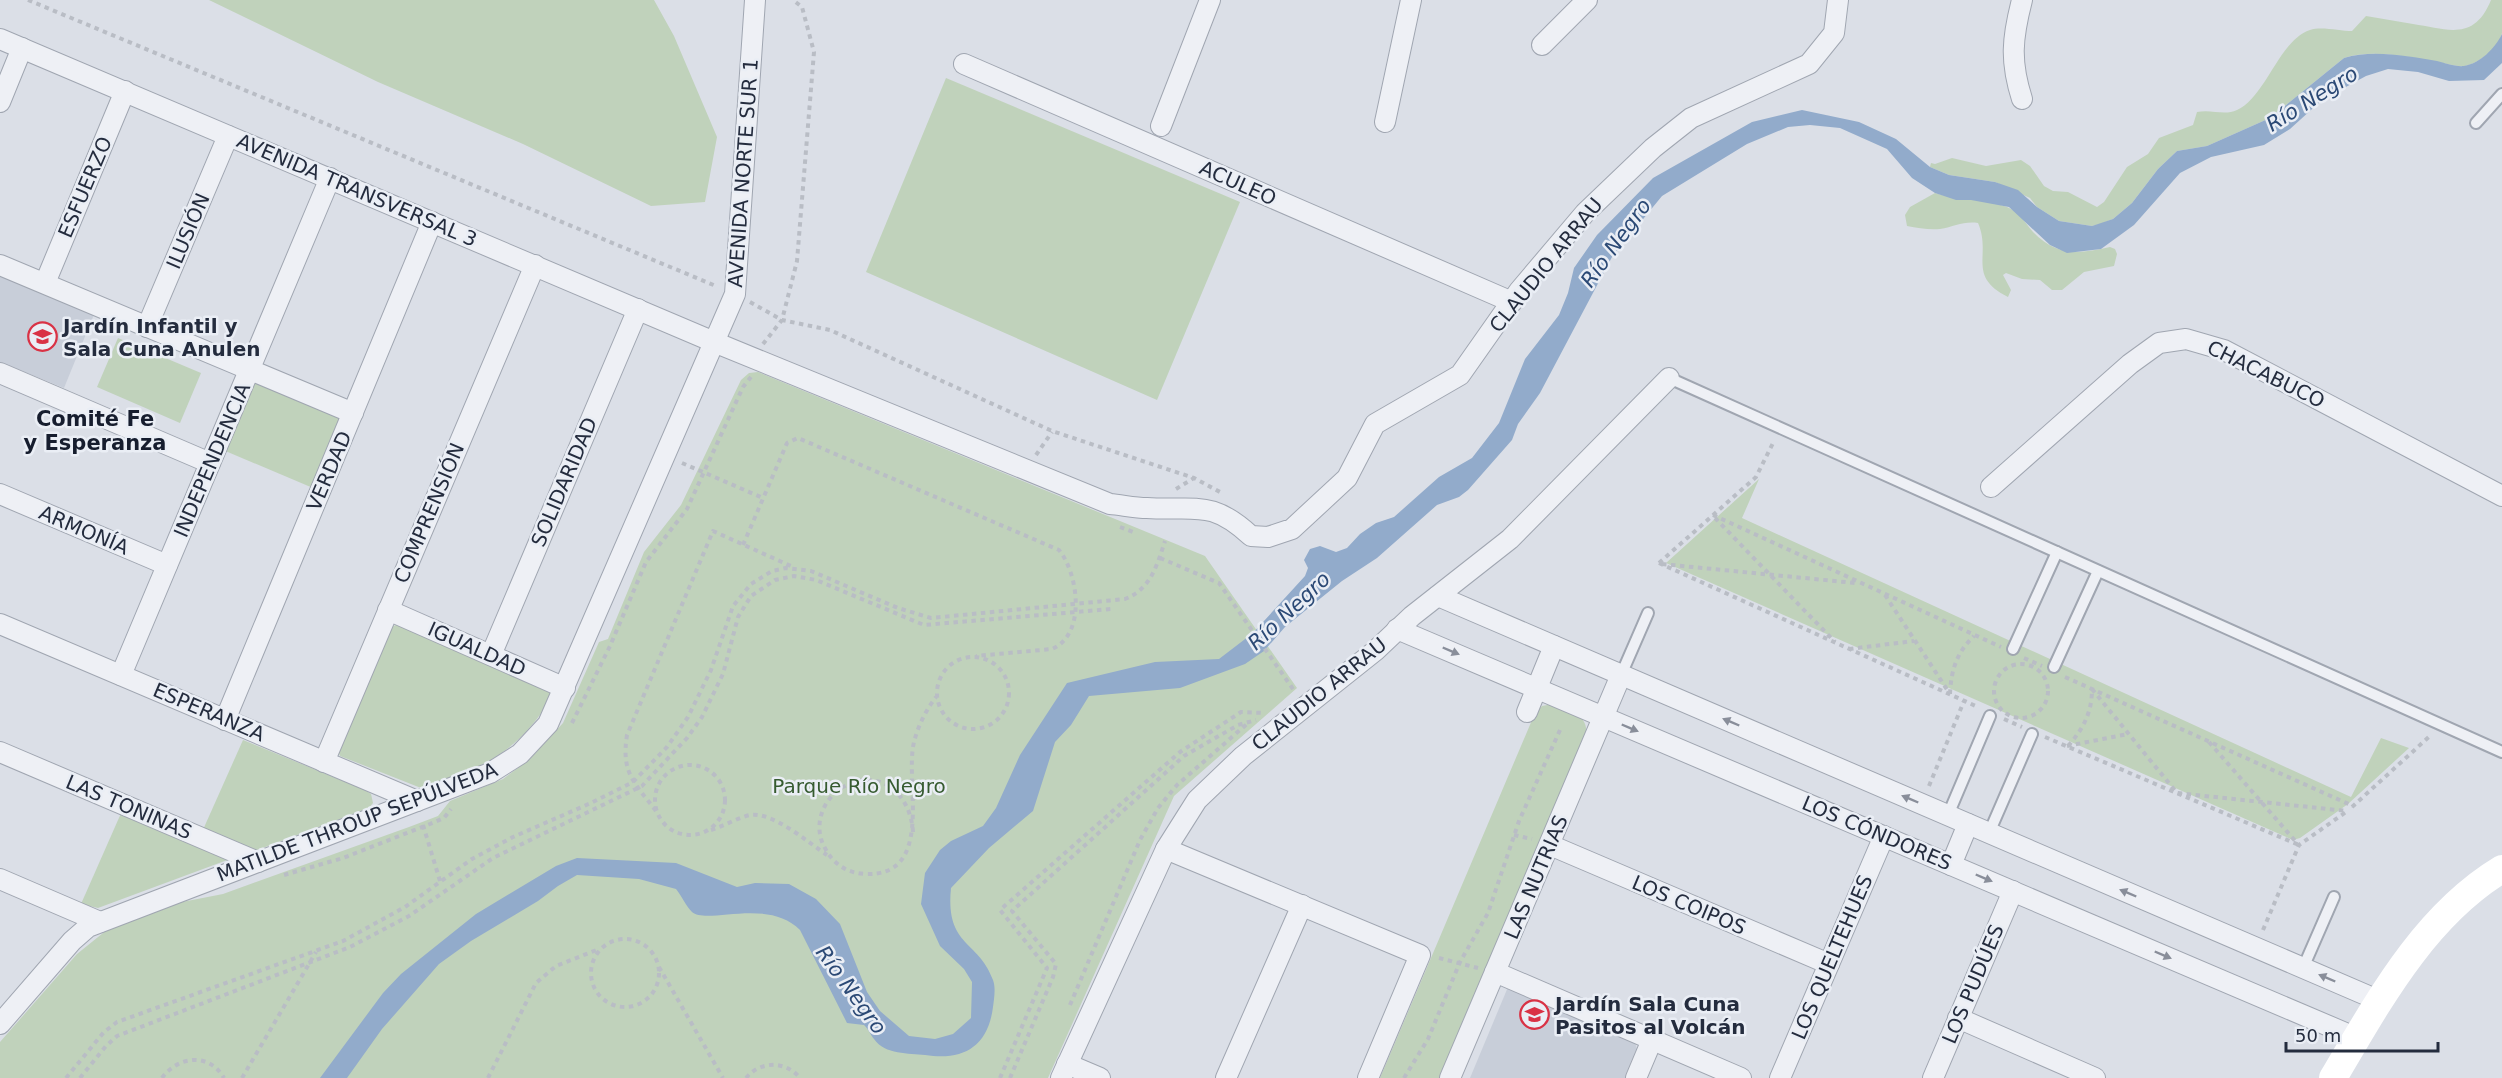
<svg xmlns="http://www.w3.org/2000/svg" width="2502" height="1078" viewBox="0 0 2502 1078" font-family="'DejaVu Sans',sans-serif">
<style>
.built{fill:#c8ced9}
.green{fill:#c0d2bb}
.water{fill:#92abcb}
.lines{fill:none;stroke-linecap:round;stroke-linejoin:round}
.service-casing{stroke:#a0a6b1;stroke-width:14}
.minor-casing{stroke:#a0a6b1;stroke-width:22}
.path{stroke:#b9bdc5;stroke-width:4;stroke-dasharray:4.5 4.5;stroke-linecap:butt}
.service{stroke:#eef0f5;stroke-width:10}
.minor{stroke:#eef0f5;stroke-width:20}
.secondary{stroke:#fff;stroke-width:28}
.oneway{fill:#898e9a}
.labels{text-anchor:middle;dominant-baseline:central;stroke-width:5;stroke-linejoin:round;paint-order:stroke}
.street-label{font-size:20px;fill:#242c3e;stroke:#eaeef5}
.poi-label{font-size:20px;font-weight:bold;fill:#242c3e;stroke:#eaeef5;text-anchor:start}
.park-label{font-size:20px;fill:#365b30;stroke:#eaeef5}
.water-label{font-size:21px;font-style:italic;fill:#2b4975;stroke:#eaeef5}
.neighbourhood-label{font-size:21px;font-weight:bold;fill:#161d2e;stroke:#eaeef5}
</style>
<rect width="100%" height="100%" fill="#dbdfe7"/>
<g class="built">
<path d="M0,273L95,312L64,388L0,362Z"/>
<path d="M1508,987L1635,1043L1639,1055L1629,1078H1470Z"/>
</g>
<g class="green">
<path d="M209,0H654L674,36L717,137L705,202L651,206L523,144L378,82Z"/>
<path d="M2491,0H2502C2502,10 2502,23 2502,33C2499,48 2479,63 2465,66C2455,67 2442,62 2432,61C2405,56 2370,49 2344,58L2270,118L2207,146L2177,151L2158,169L2132,203L2113,219L2100,224L2092,226L2059,221L2037,207L2030,198L1995,182L1949,175L1930,167L1931,163L1935,164L1952,158L1986,166L2021,160L2030,166L2044,186L2053,191L2068,192L2097,207L2104,202L2127,167L2148,154L2159,138L2193,125L2197,112C2212,109 2224,116 2237,110C2266,97 2279,40 2310,30C2321,26 2340,31 2352,31L2366,16C2382,19 2397,21 2413,24C2447,29 2474,42 2491,0Z"/>
<path d="M946,78L1240,202L1157,400L866,272Z"/>
<path d="M1935,193C1959,201 1984,198 2007,207C2020,212 2025,223 2033,232C2058,257 2078,254 2110,247L2115,249L2117,254L2114,266L2084,272L2062,290H2052L2040,280L2022,279L2006,273L2003,275L2011,290L2008,297C1966,276 1992,255 1978,223C1963,221 1954,227 1940,229C1929,230 1918,228 1907,226L1905,215L1910,207Z"/>
<path d="M118,338L201,373L180,423L97,387Z"/>
<path d="M758,372L1205,556L1297,688L1174,796L1048,1078H0V1042L77,954L108,929L182,902L223,894L409,827L438,816L450,801L503,779L530,759L563,723L599,642L608,639L644,552L681,505L741,380L749,373Z"/>
<path d="M255,381L340,416L341,421L313,488L223,450Z"/>
<path d="M1759,479L1742,518L2351,797L2381,738L2409,748L2348,804L2300,838L2293,840L1666,563Z"/>
<path d="M401,623L551,690L552,696C519,753 481,769 421,788L340,756L338,751L386,629Z"/>
<path d="M1553,704C1567,710 1589,714 1586,734L1439,1078H1380L1535,713L1542,706Z"/>
<path d="M243,740L365,790L371,794L373,803L369,808L252,852L202,832Z"/>
<path d="M122,811L230,859L98,908L81,904Z"/>
</g>
<path class="water" d="M2502,34V63L2484,80L2449,81L2418,72L2388,69L2366,76L2322,100L2290,129L2264,145L2211,157L2180,173L2134,225L2101,249L2067,253L2050,245L2009,207L1971,200H1956L1935,193L1912,178L1887,149L1840,128L1810,125L1788,127L1747,144L1662,196L1612,257L1540,393L1518,424L1512,440L1468,490L1459,497L1437,505L1377,558L1342,581L1285,627L1264,651L1245,664L1180,688L1089,696L1071,725L1055,742L1033,811L989,848L951,888C945,947 979,940 993,980C996,988 994,999 993,1007C988,1047 963,1061 925,1055C909,1053 885,1055 874,1039C870,1034 869,1030 864,1025L847,1023L800,930C768,897 707,925 692,912C686,906 681,895 676,889L639,879L577,875L558,886L538,901L471,941L439,964L382,1029L347,1078H320L383,993L401,974L476,914L556,866L577,858L676,863L737,887L755,883L789,884L816,899L840,924L867,992L880,1011L909,1036L935,1039L953,1034L971,1018L972,982L964,969L940,946L921,904L925,873L940,850L951,841L983,826L996,808L1020,755L1067,683L1155,662L1219,659L1253,633L1305,576L1308,568L1304,560L1310,549L1320,546L1336,552L1347,548L1360,534L1376,523L1394,517L1439,477L1472,458L1499,423L1525,359L1559,315L1568,293L1574,268L1597,235L1653,178L1752,122L1802,110L1859,122L1896,139L1930,167L1949,175L1995,182L2018,190L2037,207L2059,221L2092,226L2113,219L2132,203L2158,169L2177,151L2207,146L2270,118L2344,58C2372,49 2408,56 2437,61C2445,63 2456,67 2464,66C2481,63 2495,48 2502,34Z"/>
<g class="lines">
<defs>
<g id="service">
<path d="M2476,123L2502,94"/>
<path d="M1669,378L2502,752"/>
<path d="M2013,649L2057,552"/>
<path d="M2054,667L2098,571"/>
<path d="M1621,675L1648,613"/>
<path d="M1948,815L1990,716"/>
<path d="M1989,833L2032,734"/>
<path d="M2303,968L2334,897"/>
</g>
<g id="minor">
<path d="M2022,0C2012,39 2010,61 2022,99"/>
<path d="M0,39L714,342L1110,504C1122,505 1135,508 1147,508C1196,511 1211,499 1251,536L1268,537L1292,529L1347,478L1375,424L1460,375L1519,291L1585,213L1653,148L1691,118L1809,64L1834,33L1838,0"/>
<path d="M1542,45L1587,0"/>
<path d="M964,64L1512,302"/>
<path d="M0,102L22,48"/>
<path d="M1385,122L1411,0"/>
<path d="M1161,126L1210,0"/>
<path d="M0,265L353,413"/>
<path d="M45,283L125,91"/>
<path d="M147,327L228,136"/>
<path d="M0,373L210,463"/>
<path d="M1991,487L2130,364L2159,343L2186,339L2224,350L2502,496"/>
<path d="M0,494L167,565"/>
<path d="M1438,596L2380,1001"/>
<path d="M388,610L565,688"/>
<path d="M0,624L417,801"/>
<path d="M1397,629L2357,1038"/>
<path d="M491,655L638,309"/>
<path d="M121,675L330,178"/>
<path d="M1527,712L1554,646"/>
<path d="M225,720L432,222"/>
<path d="M0,752L258,862"/>
<path d="M324,762L535,265"/>
<path d="M1550,845L1829,964"/>
<path d="M1166,849L1420,955L1368,1078"/>
<path d="M1951,865L1968,824"/>
<path d="M0,879L100,922"/>
<path d="M1495,972L1741,1078"/>
<path d="M1958,1018L2095,1078"/>
<path d="M0,1024L72,941L88,927L490,773L520,754L548,724L735,294L755,0"/>
<path d="M1067,1064L1100,1078"/>
<path d="M1061,1078L1166,849L1197,800L1243,756L1375,651L1412,616L1510,539L1669,378"/>
<path d="M1226,1078L1302,905"/>
<path d="M1450,1078L1621,675"/>
<path d="M1636,1078L1652,1040"/>
<path d="M1780,1078L1884,836"/>
<path d="M1933,1078L2013,891"/>
</g>
</defs>
<use href="#service" class="service-casing"/>
<use href="#minor" class="minor-casing"/>
<g class="path">
<path d="M28,0L716,286"/>
<path d="M750,302L782,320L830,330L1052,431L1194,478L1220,492"/>
<path d="M763,344L782,320L797,261L814,52L802,7L793,0"/>
<path d="M1036,455L1052,432"/>
<path d="M682,463L763,498"/>
<path d="M1176,489L1194,478"/>
<path d="M1713,515L2001,647"/>
<path d="M1715,518L1835,642"/>
<path d="M1120,527L1133,532"/>
<path d="M743,545L787,443L798,438L1059,550C1078,573 1087,634 1052,649L976,656"/>
<path d="M1160,558L1219,583L1295,692"/>
<path d="M1659,563L1978,707"/>
<path d="M1659,563L1756,477L1774,441"/>
<path d="M1662,564L1855,583"/>
<path d="M1885,595L1950,694"/>
<path d="M1849,649L1914,641"/>
<circle cx="973" cy="693" r="36"/>
<path d="M2024,658L2042,666"/>
<circle cx="2021" cy="691" r="27"/>
<path d="M2065,677L2353,806"/>
<path d="M2092,689L2177,793L2347,811"/>
<path d="M1950,694C1951,670 1957,652 1974,636"/>
<path d="M2004,719L2022,727"/>
<path d="M572,723L610,646L646,562L687,509L743,387L751,377"/>
<path d="M2045,737L2299,845"/>
<path d="M2209,742L2297,843"/>
<path d="M2067,746L2128,734"/>
<path d="M2068,746C2083,729 2092,713 2092,689"/>
<circle cx="690" cy="800" r="35"/>
<path d="M1929,786L1964,701"/>
<path d="M2352,807L2431,735"/>
<path d="M656,811C634,782 621,773 627,735L713,531L793,567"/>
<path d="M423,825L440,881"/>
<path d="M711,830C724,826 737,818 750,815C772,811 809,843 827,855"/>
<path d="M913,832C911,796 882,767 845,786C823,797 812,826 825,848C833,864 847,873 865,874C936,877 904,782 914,742C918,726 926,710 936,697"/>
<path d="M1514,835L1532,839"/>
<path d="M284,875L343,858L430,824L444,818L451,809"/>
<path d="M2263,930L2299,845L2346,812"/>
<circle cx="625" cy="973" r="34"/>
<path d="M1439,958L1478,968"/>
<path d="M659,967L723,1078"/>
<path d="M1070,1005L1140,840L1158,808L1177,785L1248,723"/>
<path d="M66,1078L104,1032L117,1022L343,941L405,907L472,859L513,837L591,803L633,782L667,747L688,717L711,670L733,606L751,584L772,571L786,568L811,571L898,608L931,618L1125,599C1151,589 1157,565 1165,541"/>
<path d="M80,1078L106,1046L117,1036L350,947L409,916L493,858L642,786L687,738L702,717L723,674L738,617L751,596L775,580L794,576L816,580L924,625L1111,609"/>
<path d="M162,1078C178,1056 209,1052 224,1078"/>
<path d="M242,1078L316,952"/>
<path d="M488,1078L536,983L556,966L599,949"/>
<path d="M746,1078C760,1061 785,1060 800,1078"/>
<path d="M1000,1078L1047,968L1000,910L1180,752L1241,712L1265,713"/>
<path d="M1010,1078L1053,977L1056,964L1012,911L1184,756L1238,725L1256,720"/>
<path d="M1404,1078L1428,1039L1460,962L1488,913L1519,821L1560,730"/>
</g>
<use href="#service" class="service"/>
<use href="#minor" class="minor"/>
<path class="secondary" d="M2333,1078C2378,1002 2424,916 2502,869"/>
</g>
<defs><path id="oneway-solid" d="M-6-.8H1V-3.2L6.5 0L1 3.2V.8H-6Z" transform="scale(1.5)"/></defs>
<g class="oneway">
<use href="#oneway-solid" transform="translate(1451 651) rotate(23)"/>
<use href="#oneway-solid" transform="translate(1731 722) rotate(-157)"/>
<use href="#oneway-solid" transform="translate(1630 728) rotate(23)"/>
<use href="#oneway-solid" transform="translate(1910 799) rotate(-157)"/>
<use href="#oneway-solid" transform="translate(1984 878) rotate(23)"/>
<use href="#oneway-solid" transform="translate(2128 893) rotate(-157)"/>
<use href="#oneway-solid" transform="translate(2163 955) rotate(23)"/>
<use href="#oneway-solid" transform="translate(2327 978) rotate(-157)"/>
</g>
<defs>
<symbol id="school-ring" viewBox="-11 -11 22 22"><circle r="9.5" fill="#eaeef5" stroke="#d93245" stroke-width="1.5"/><path d="M0-5L7-2L0 1L-7-2ZM-4 1L0 2.5L4 1V4Q0 6-4 4Z" fill="#d93245"/></symbol>
</defs>
<g fill-rule="evenodd">
<use href="#school-ring" x="26" y="320" width="33" height="33"/>
<use href="#school-ring" x="1518" y="998" width="33" height="33"/>
</g>
<g class="labels">
<g class="street-label">
<text transform="translate(743 173) rotate(-86)">AVENIDA NORTE SUR 1</text>
<text transform="translate(1238 183) rotate(24)">ACULEO</text>
<text transform="translate(85 187) rotate(-67)">ESFUERZO</text>
<text transform="translate(357 190) rotate(23)">AVENIDA TRANSVERSAL 3</text>
<text transform="translate(188 231) rotate(-67)">ILUSIÓN</text>
<text transform="translate(1546 265) rotate(-51)">CLAUDIO ARRAU</text>
<text transform="translate(2266 374) rotate(26)">CHACABUCO</text>
<text transform="translate(212 460) rotate(-67)">INDEPENDENCIA</text>
<text transform="translate(329 471) rotate(-67)">VERDAD</text>
<text transform="translate(564 482) rotate(-67)">SOLIDARIDAD</text>
<text transform="translate(429 513) rotate(-67)">COMPRENSIÓN</text>
<text transform="translate(84 530) rotate(23)">ARMONÍA</text>
<text transform="translate(477 649) rotate(24)">IGUALDAD</text>
<text transform="translate(1319 694) rotate(-39)">CLAUDIO ARRAU</text>
<text transform="translate(209 712) rotate(23)">ESPERANZA</text>
<text transform="translate(129 807) rotate(23)">LAS TONINAS</text>
<text transform="translate(357 822) rotate(-21)">MATILDE THROUP SEPÚLVEDA</text>
<text transform="translate(1877 833) rotate(23)">LOS CÓNDORES</text>
<text transform="translate(1536 877) rotate(-67)">LAS NUTRIAS</text>
<text transform="translate(1689 905) rotate(23)">LOS COIPOS</text>
<text transform="translate(1832 957) rotate(-67)">LOS QUELTEHUES</text>
<text transform="translate(1973 984) rotate(-67)">LOS PUDÚES</text>
</g>
<g class="poi-label">
<text x="63" y="326">Jardín Infantil y<tspan x="63" dy="23">Sala Cuna Anulen</tspan></text>
<text x="1555" y="1004">Jardín Sala Cuna<tspan x="1555" dy="23">Pasitos al Volcán</tspan></text>
</g>
<g class="park-label">
<text x="859" y="786">Parque Río Negro</text>
</g>
<g class="water-label">
<text transform="translate(2312 99) rotate(-32)">Río Negro</text>
<text transform="translate(1616 243) rotate(-54)">Río Negro</text>
<text transform="translate(1289 611) rotate(-43)">Río Negro</text>
<text transform="translate(851 990) rotate(54)">Río Negro</text>
</g>
<g class="neighbourhood-label">
<text x="95" y="419">Comité Fe<tspan x="95" dy="24">y Esperanza</tspan></text>
</g>
</g>
<path d="M2286 1042v9h152v-9" fill="none" stroke="#242c3e" stroke-width="3"/>
<text x="2295" y="1042" font-size="18" fill="#242c3e" stroke="#eaeef5" stroke-width="4.5" paint-order="stroke">50 m</text>
</svg>
